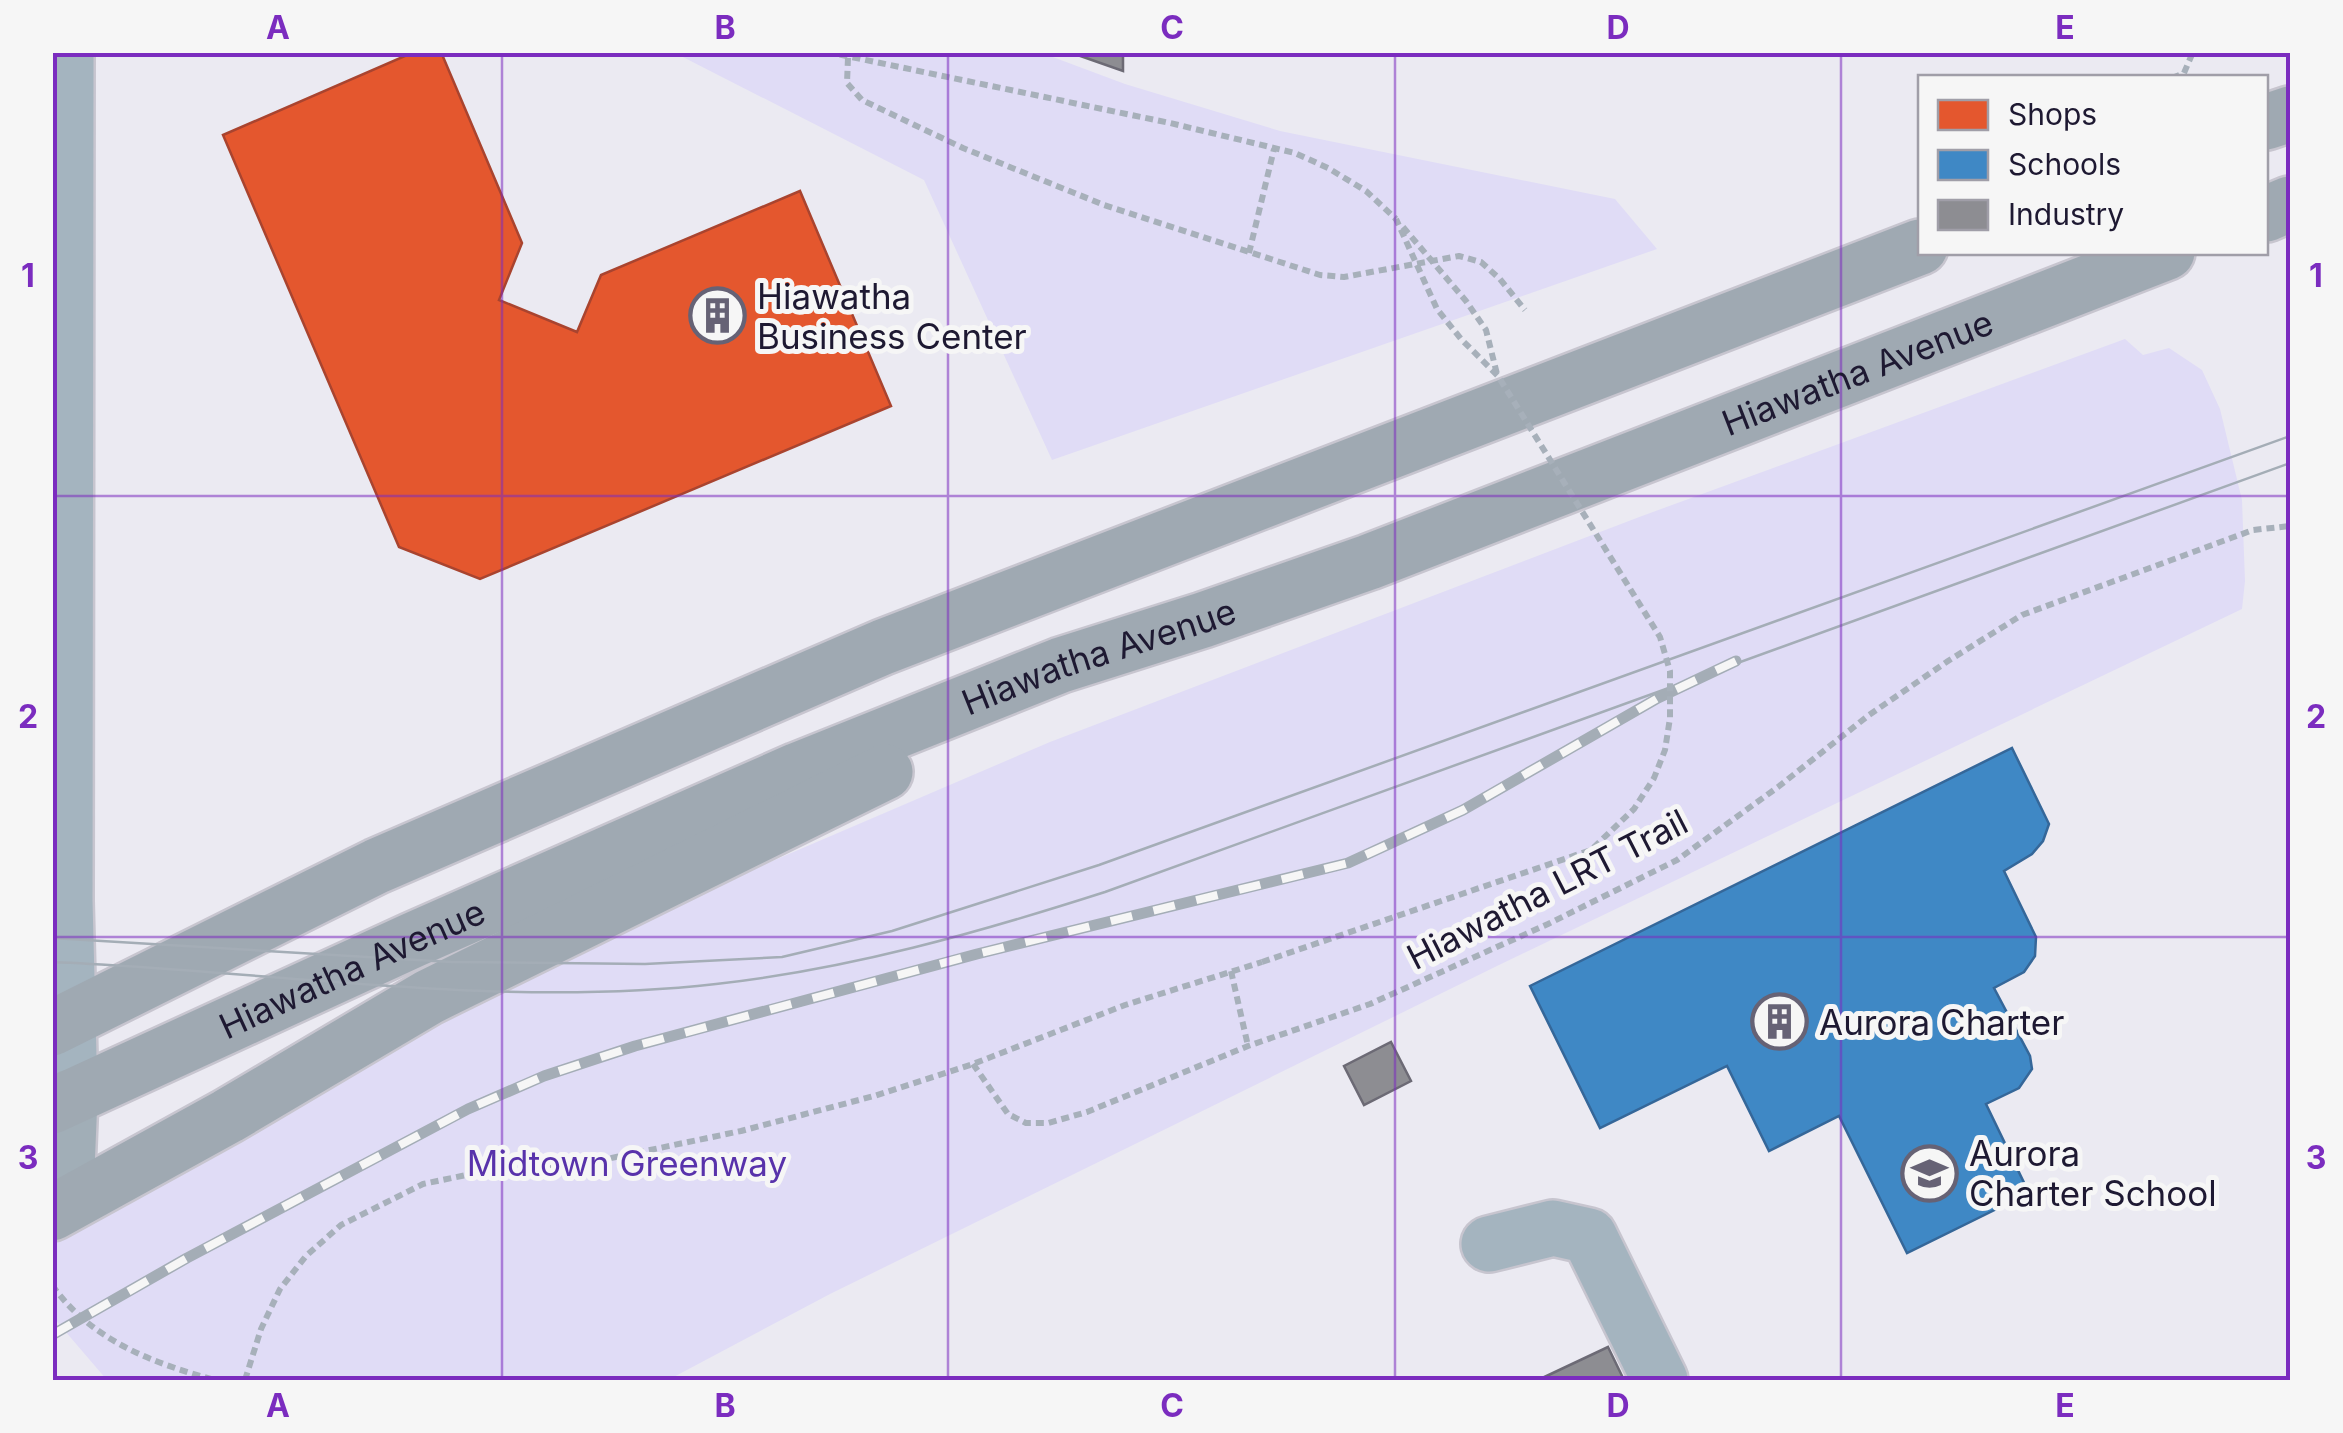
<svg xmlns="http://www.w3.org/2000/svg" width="2343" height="1433" viewBox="0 0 2343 1433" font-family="Inter,sans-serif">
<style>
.green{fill:#e0dcf6}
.shops{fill:#e4572e;stroke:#a9442f;stroke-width:2.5}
.schools{fill:#3f88c5;stroke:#356799;stroke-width:2.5}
.industry{fill:#8d8d92;stroke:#6c6a75;stroke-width:2.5}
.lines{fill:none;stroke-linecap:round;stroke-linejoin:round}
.minor-casing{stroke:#c7c5cf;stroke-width:60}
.major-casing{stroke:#c7c5cf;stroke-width:60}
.highway-casing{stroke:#c7c5cf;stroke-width:60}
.path{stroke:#a7b0ba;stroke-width:6;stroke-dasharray:8 5;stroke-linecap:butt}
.minor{stroke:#a4b4bf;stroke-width:55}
.major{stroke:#a1aeb7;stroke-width:55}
.highway{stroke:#9fa9b2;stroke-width:55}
.tram{stroke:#a4adb6;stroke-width:2.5}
.rail-casing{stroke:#a4adb6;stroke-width:11}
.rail{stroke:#f6f6f6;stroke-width:8;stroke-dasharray:22;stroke-linecap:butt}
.path-bridge{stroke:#a7b0ba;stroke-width:6;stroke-dasharray:8 5;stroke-linecap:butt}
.grid{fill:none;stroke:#7b2cbf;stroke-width:2.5;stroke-opacity:0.55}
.labels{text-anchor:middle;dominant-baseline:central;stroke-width:10;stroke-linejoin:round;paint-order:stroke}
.poi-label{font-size:35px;fill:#1e1932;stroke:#f6f6f6;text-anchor:start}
.street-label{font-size:35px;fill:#1e1932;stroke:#f6f6f6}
.park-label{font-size:35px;fill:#5832ab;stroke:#f6f6f6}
.neatline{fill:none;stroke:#7b2cbf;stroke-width:4}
.grid-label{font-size:32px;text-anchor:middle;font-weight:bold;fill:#7b2cbf}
</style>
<rect width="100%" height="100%" fill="#ebeaf2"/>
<g class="green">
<path d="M675,53H1042L1125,84L1280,131L1615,199L1657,249L1052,460L924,180Z"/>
<path d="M2125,339L2143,355L2169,348L2202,370L2220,409L2242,500L2245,581L2242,609L1499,965L830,1294L668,1380H107L53,1317L52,1236L237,1145L417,1035L656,911L1050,742L1642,516Z"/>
</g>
<path class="shops" d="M414,52H441L522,243L499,300L577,332L601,275L800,191L891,406L480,579L399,547L223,135Z"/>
<path class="schools" d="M2012,748L2049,824L2043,841L2032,854L2004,871L2036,937L2035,956L2024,972L1994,988L2030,1056L2032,1069L2019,1088L1986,1104L2029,1193L1907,1253L1839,1116L1769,1151L1727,1066L1600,1128L1530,986Z"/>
<g class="industry">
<path d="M1069,52H1123V71Z"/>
<path d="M1391,1042L1411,1081L1364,1105L1344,1066Z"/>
<path d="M1608,1347L1624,1380H1538Z"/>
</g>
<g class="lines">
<defs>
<g id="minor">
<path d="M66,52L65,901L70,1097"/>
<path d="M1489,1244L1553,1228L1589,1236L1660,1380"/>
</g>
<path id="major" d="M52,1205L67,1169L70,1097"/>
<g id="highway">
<path d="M2266,122L2290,114"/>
<path d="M2266,214L2290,204"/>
<path d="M52,1028L377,866L883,647L1920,247"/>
<path id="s1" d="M52,1106L413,940L798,770L1061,665L1203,620L1369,562L2167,252"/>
<path d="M52,1213L228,1116L429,997L885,772"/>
</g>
</defs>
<use href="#minor" class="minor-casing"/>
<use href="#major" class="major-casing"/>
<use href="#highway" class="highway-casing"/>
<g class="path">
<path d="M827,52L1170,123L1295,153L1328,168L1366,191L1396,219"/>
<path d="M848,58L847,83L862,100L963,148L1104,205L1320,275L1344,277L1459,256L1481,262L1500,279L1525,310"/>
<path d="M2172,78L2184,73L2193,52"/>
<path d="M1249,253L1274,149"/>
<path d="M1231,971L1248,1046"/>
<path d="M973,1064L1008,1114L1026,1123H1048L1087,1112L1248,1046L1370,1004L1548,924L1677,860L1778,787L1869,715L1948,661L2022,615L2253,530L2290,526"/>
<path d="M52,1285C91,1340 152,1363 215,1380"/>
<path d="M245,1380L261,1329L280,1289L306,1256L341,1225L423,1184L476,1173L578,1165L741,1131L874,1096L973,1064L1125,1005L1262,962"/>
</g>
<use href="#minor" class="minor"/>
<use href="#major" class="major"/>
<use href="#highway" class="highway"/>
<g class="tram">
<path d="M52,938L451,962L645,964L782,957L892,931L1099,865L2290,436"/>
<path d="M52,962C273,971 496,1009 716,984C850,969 977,933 1105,892L2290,463"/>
</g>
<defs>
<path id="rail" d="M52,1335L187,1258L468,1109L544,1076L635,1046L977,954L1348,863L1463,810L1658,698L1736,661"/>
</defs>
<use href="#rail" class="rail-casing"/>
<use href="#rail" class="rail"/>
<g class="path-bridge">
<path d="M1403,227L1466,301L1486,330L1497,374"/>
<path d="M1262,962L1591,850L1634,809L1654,778L1665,750L1670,718V671L1660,637L1498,376L1461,339L1437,309L1396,219"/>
</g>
</g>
<path class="grid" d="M502,52V1380M948,52V1380M1395,52V1380M1841,52V1380M52,496H2290M52,937H2290"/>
<defs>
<symbol id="building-ring" viewBox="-11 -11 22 22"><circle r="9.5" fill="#f6f6f6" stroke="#666275" stroke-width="1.5"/><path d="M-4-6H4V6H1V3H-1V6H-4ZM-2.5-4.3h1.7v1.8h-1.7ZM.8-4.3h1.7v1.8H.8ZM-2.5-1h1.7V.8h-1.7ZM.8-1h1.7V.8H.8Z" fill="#666275"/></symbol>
<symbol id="school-ring" viewBox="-11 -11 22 22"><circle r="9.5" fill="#f6f6f6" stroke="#666275" stroke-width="1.5"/><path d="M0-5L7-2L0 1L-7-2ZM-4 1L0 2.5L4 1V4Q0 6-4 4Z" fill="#666275"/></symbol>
</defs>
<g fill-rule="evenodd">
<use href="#building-ring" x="686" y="284" width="63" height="63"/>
<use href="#building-ring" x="1748" y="990" width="63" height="63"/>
<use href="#school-ring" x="1898" y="1142" width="63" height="63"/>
</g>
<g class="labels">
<g class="poi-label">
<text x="757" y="296">Hiawatha<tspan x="757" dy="40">Business Center</tspan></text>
<text x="1819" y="1022">Aurora Charter</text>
<text x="1969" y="1153">Aurora<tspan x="1969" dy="40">Charter School</tspan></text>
</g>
<g class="street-label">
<text stroke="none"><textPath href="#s1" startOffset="1950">Hiawatha Avenue</textPath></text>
<text stroke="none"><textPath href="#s1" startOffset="1140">Hiawatha Avenue</textPath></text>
<text transform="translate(1547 889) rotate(-27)">Hiawatha LRT Trail</text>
<text stroke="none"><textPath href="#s1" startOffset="330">Hiawatha Avenue</textPath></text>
</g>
<g class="park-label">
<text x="627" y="1163">Midtown Greenway</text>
</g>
</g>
<rect width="2343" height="1433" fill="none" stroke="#f6f6f6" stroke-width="110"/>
<rect x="1918" y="75" width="350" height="180" fill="#f6f6f6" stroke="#a09ea8" stroke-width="2.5"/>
<rect x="1938" y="100" width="50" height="30" fill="#e4572e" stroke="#a09ea8" stroke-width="2.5"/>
<text x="2008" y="125" font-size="30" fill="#1e1932">Shops</text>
<rect x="1938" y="150" width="50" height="30" fill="#3f88c5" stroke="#a09ea8" stroke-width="2.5"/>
<text x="2008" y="175" font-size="30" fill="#1e1932">Schools</text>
<rect x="1938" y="200" width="50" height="30" fill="#8d8d92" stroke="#a09ea8" stroke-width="2.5"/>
<text x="2008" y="225" font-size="30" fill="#1e1932">Industry</text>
<rect x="55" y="55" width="2233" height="1323" class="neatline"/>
<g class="grid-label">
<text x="278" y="39">A</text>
<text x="725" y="39">B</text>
<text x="1172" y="39">C</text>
<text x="1618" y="39">D</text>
<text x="2065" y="39">E</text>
<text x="28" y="287">1</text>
<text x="2316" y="287">1</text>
<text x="28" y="728">2</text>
<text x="2316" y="728">2</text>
<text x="28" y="1169">3</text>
<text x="2316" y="1169">3</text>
<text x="278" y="1417">A</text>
<text x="725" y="1417">B</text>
<text x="1172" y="1417">C</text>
<text x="1618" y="1417">D</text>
<text x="2065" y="1417">E</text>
</g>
</svg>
